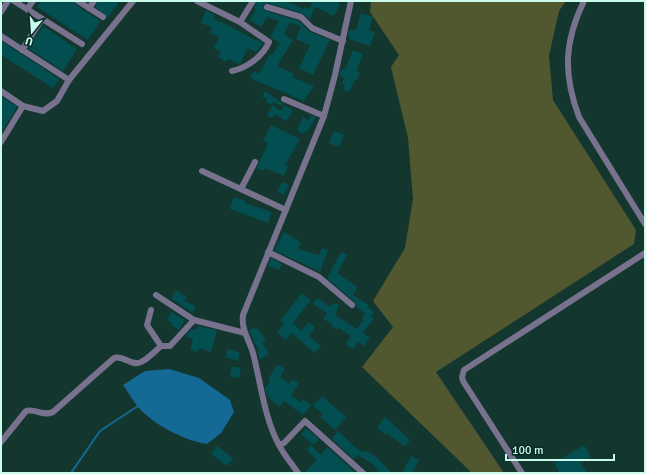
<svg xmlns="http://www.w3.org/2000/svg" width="646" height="474" viewBox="0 0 646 474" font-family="Signika,sans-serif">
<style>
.green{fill:#51572f}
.water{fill:#146a94}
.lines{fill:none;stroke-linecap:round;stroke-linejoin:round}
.stream{stroke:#146a94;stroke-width:2}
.building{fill:#034e50}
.minor{stroke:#79728f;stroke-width:6}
</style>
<rect width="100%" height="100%" fill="#13372f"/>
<path class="green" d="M371,1H566L559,11L549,56L553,100L636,230L634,244L436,372L504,473H472L362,367L393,327L373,301L405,248L413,199L408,138L391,67L399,55L370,12Z"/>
<path class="water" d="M169,369L199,378L230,400L234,412L221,433L207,444C186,441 156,426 141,410C134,403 129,393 123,385L145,371Z"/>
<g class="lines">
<path class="stream" d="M71,473L100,431L138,406"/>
</g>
<g class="building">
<path d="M41,1H74L76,5L100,21L88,40L37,7Z"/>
<path d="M98,1H120L108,17L95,7Z"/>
<path d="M257,1H285L304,9L305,7L309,9L312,4L306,1H334L340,4L334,16L315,7L310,19L302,13L268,3L263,5L265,11L299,21L310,32L330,40L313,75L299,68L310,45L296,39L301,26L290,23L284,34L293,40L277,66L294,74L292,77L314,86L304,101L250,78L254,71L259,74L270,54L272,55L280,43L270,37L279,21L267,17L261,27L250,20L256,9L254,8Z"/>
<path d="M206,10L213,14L215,16L213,19L226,24L255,40L256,39L263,43L262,45L256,52L248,48L240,64L228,59L226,62L218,57L221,52L214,48L219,37L210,33L212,27L201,23Z"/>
<path d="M361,13L373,17L369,30L375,32L370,46L349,39L350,37L348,36L349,30L354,31L356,29Z"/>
<path d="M43,26L77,49L63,71L28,48Z"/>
<path d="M1,41L59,79L53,88L1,55Z"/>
<path d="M353,50L363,54L356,71L360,72L357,80H355L349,92L343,90L345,85L342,84L344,78L339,76L341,69L345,70Z"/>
<path d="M265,91L283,104L282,106L273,102L272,105L266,102L267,99L262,97Z"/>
<path d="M1,96L17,107L1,133Z"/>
<path d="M273,105L281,111L285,105L293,111L286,121L275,114L272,118L267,115Z"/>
<path d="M311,115L316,117L307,132L305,131L303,134L297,130L303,117L309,120Z"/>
<path d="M271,125L300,139L285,165L288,166L284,176L265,168L264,171L257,168L268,143L263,141Z"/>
<path d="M334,131L344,135L339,147L329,143Z"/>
<path d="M282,182L289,185L284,195L277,192Z"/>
<path d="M234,197L245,201V203L272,212L268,223L230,209Z"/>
<path d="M284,232L301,242L298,249L319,255L322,248L328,250L320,272L274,250Z"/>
<path d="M341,252L347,255L337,273L357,287L353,295L369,305L368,307L374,312L371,316L374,318L363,333L370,338L364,346L358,342L353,349L346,344L351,336L339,328L338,330L331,326L332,324L323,319L327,313L313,304L317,298L331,307L333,303L339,305L335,315L357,329L363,320L362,319L365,314L356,306L355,302L327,278Z"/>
<path d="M271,258L282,264L279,270L268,266Z"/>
<path d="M176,290L187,297L184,301L196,306L193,313L171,298Z"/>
<path d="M302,293L311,300L293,323L301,331L309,322L315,328L309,336L321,346L314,353L292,333L286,340L277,332L284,324L280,321Z"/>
<path d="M171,312L185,320L179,330L170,324L172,323L167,320Z"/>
<path d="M198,326L217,330L211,352L199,348L198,352L190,350L193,339L185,336L192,329L196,330Z"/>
<path d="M256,327L266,340L262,343L269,353L260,360L257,352L259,350L255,344L249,330Z"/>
<path d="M228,349L240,353L238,361L225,357Z"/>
<path d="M277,364L285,369L280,377L289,384L293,379L299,384L291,395L300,402L303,399L311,405L303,415L284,401L279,407L267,396L265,388L270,382L268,380Z"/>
<path d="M232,366L241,368L239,378L230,376Z"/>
<path d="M322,396L346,417L335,430L320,417L323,414L313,406Z"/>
<path d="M385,417L410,440L405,447L387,433L386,435L377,428Z"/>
<path d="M306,428L319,439L313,445L301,434Z"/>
<path d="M338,431L354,446L364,453L365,450L376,457L392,473H380L374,465L358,455L354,459L332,439Z"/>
<path d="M311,445L321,455L327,447L356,473H304L317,460L307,450Z"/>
<path d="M584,445L591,457L580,463L587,473H560L554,463Z"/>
<path d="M217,446L233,459L227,466L211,454Z"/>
<path d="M411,456L419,460L412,473H402Z"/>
</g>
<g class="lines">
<g class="minor">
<path d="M14,1L82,44"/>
<path d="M78,1L103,17"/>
<path d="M197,1L240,22L269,42C263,56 247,68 232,71"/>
<path d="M584,1C564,42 563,74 579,117L645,224"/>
<path d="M267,7L301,17L312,28L343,41"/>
<path d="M89,8L94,1"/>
<path d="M27,9L33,1"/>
<path d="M1,12L8,1"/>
<path d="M240,22L253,1"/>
<path d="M1,36L69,80L133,1"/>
<path d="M22,50L42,19"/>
<path d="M1,91L23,106L43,111L57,101L69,80"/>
<path d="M284,99L324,116"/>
<path d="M1,142L23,106"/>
<path d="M202,171L286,210"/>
<path d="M241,189L255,162"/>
<path d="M268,252L319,277L352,305"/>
<path d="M156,295L194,320"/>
<path d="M151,310L147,325L161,346"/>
<path d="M1,442L26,411C35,408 43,417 53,412L114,358C124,355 132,367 141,362C148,359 155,351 161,346H170L194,320L245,333"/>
<path d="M279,445L284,443L305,421L363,473"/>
<path d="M298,473C292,464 284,455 279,445C264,417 261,384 253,353C249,340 241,329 243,315L324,116L335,75L351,1"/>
<path d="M522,473L463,381L462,377L464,370L645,253"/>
</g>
</g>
<rect width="646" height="474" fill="none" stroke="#cafcee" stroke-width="4"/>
<g transform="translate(32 32) rotate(197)" stroke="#082c25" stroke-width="3" paint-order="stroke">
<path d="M0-3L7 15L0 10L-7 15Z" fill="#cafcee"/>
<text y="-6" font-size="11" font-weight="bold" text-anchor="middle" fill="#cafcee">U</text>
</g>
<path d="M506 454v6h108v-6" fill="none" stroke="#cafcee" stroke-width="2"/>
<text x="512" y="454" font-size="12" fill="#cafcee" stroke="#082c25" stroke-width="3" paint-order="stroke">100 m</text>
</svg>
